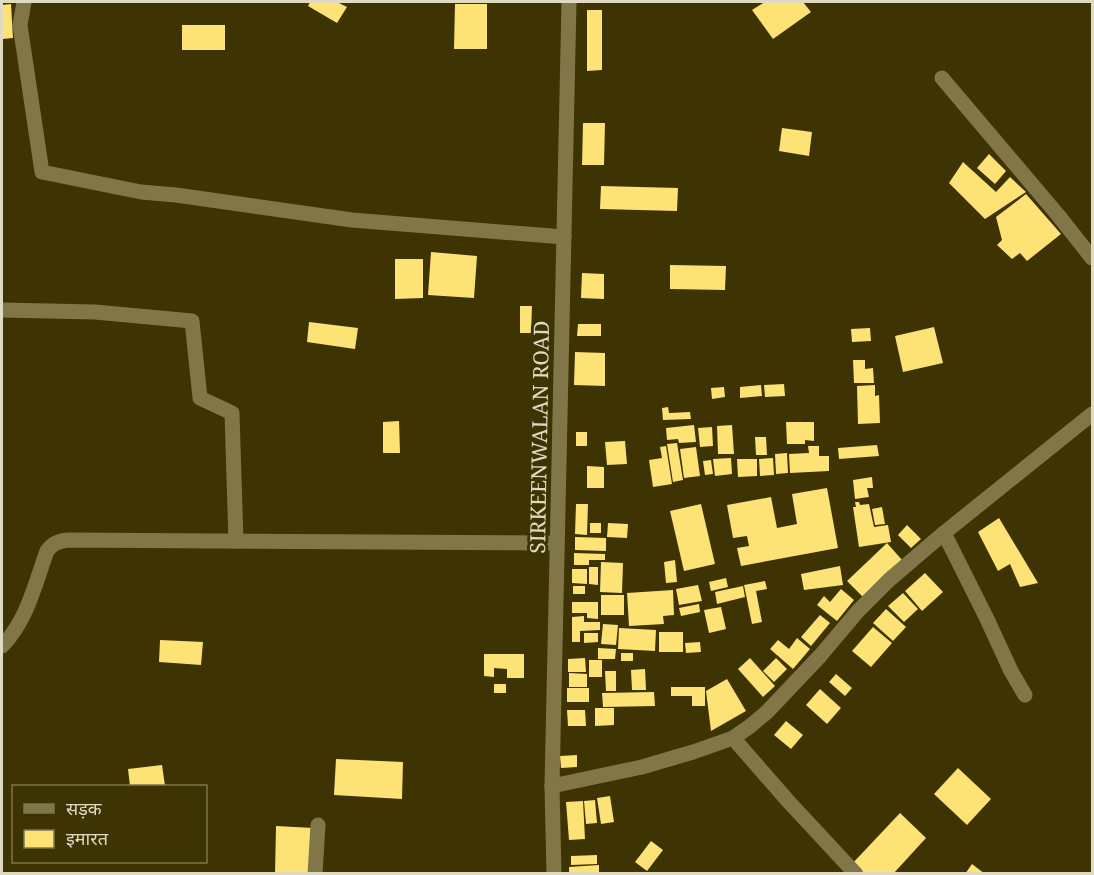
<svg xmlns="http://www.w3.org/2000/svg" width="1094" height="875" viewBox="0 0 1094 875" font-family="'Noto Serif','Noto Sans Devanagari',serif">
<style>
.building{fill:#fde375}
.lines{fill:none;stroke-linecap:round;stroke-linejoin:round}
.minor{stroke:#817648;stroke-width:15}
.labels{text-anchor:middle;dominant-baseline:central;stroke-width:6;stroke-linejoin:round;paint-order:stroke}
.street-label{font-size:21px;fill:#e0dac2;stroke:#3e3302}
</style>
<rect width="100%" height="100%" fill="#3e3302"/>
<g class="building">
<path d="M310,2H337L347,7L337,23L308,6Z"/>
<path d="M765,2H803L811,12L773,39L752,10Z"/>
<path d="M11,4L13,38L2,39V5Z"/>
<path d="M455,4H487V49H454Z"/>
<path d="M587,10H602V70L587,71Z"/>
<rect x="182" y="25" width="43" height="25"/>
<path d="M583,123H605L604,165H582Z"/>
<path d="M782,128L812,132L809,156L779,151Z"/>
<path d="M989,154L1006,171L995,184L977,168Z"/>
<path d="M963,162L996,192L1010,177L1026,192L985,219L949,183Z"/>
<path d="M601,186L678,188L677,211L600,209Z"/>
<path d="M1026,194L1061,234L1027,261L1020,253L1012,259L997,245L1002,240L996,217Z"/>
<path d="M431,252L477,256L474,298L428,295Z"/>
<path d="M395,259H423V298L395,299Z"/>
<path d="M670,265L726,266L725,290L670,289Z"/>
<path d="M582,273L604,274V299L581,298Z"/>
<path d="M520,306H532L531,333H520Z"/>
<path d="M309,322L358,328L355,349L307,342Z"/>
<path d="M578,324H601V336H577Z"/>
<path d="M934,327L943,363L903,372L895,336Z"/>
<path d="M870,328L871,341L852,342L851,329Z"/>
<path d="M575,352L605,353V386L574,385Z"/>
<path d="M853,360H865V369L873,368L874,383H854Z"/>
<path d="M784,384L785,396L765,397L764,385Z"/>
<path d="M761,385L762,396L740,398V387Z"/>
<path d="M875,385V396L879,395L880,423L858,424L857,386Z"/>
<path d="M724,387L725,397L712,399L711,388Z"/>
<path d="M668,407L669,413L690,412L691,419L663,420L662,408Z"/>
<path d="M399,421L400,453H383V422Z"/>
<path d="M786,422H814V441L805,440V444H787Z"/>
<path d="M694,425L696,442L679,443L678,439L667,440L666,428Z"/>
<path d="M732,425L734,454H718L717,426Z"/>
<path d="M712,427L713,446L700,447L698,428Z"/>
<rect x="576" y="432" width="11" height="14"/>
<path d="M755,437H766L767,455H756Z"/>
<path d="M625,441L627,464L607,465L605,442Z"/>
<path d="M677,443L683,480L673,482L667,444Z"/>
<path d="M877,445L879,456L839,459L838,448Z"/>
<path d="M666,446L672,484L653,487L649,460L662,458L660,447Z"/>
<path d="M808,446H819V456H829V471L790,473L789,454L809,453Z"/>
<path d="M696,447L700,476L684,478L680,449Z"/>
<path d="M787,453L788,473L776,474L775,454Z"/>
<path d="M731,458L732,474L715,476L713,459Z"/>
<path d="M773,458L774,475L760,476L759,459Z"/>
<path d="M737,459H757V476L738,477Z"/>
<path d="M711,460L713,474L705,475L703,461Z"/>
<path d="M587,466L604,467V488H587Z"/>
<path d="M872,477L873,488H867L869,497L855,499L853,480Z"/>
<path d="M827,488L838,548L741,566L737,548L749,546L747,536L733,538L727,505L771,497L777,528L797,524L792,494Z"/>
<path d="M855,502H859L860,505L869,504L874,527L888,525L891,542L859,547L853,507H856Z"/>
<path d="M576,504H588L587,535L575,534Z"/>
<path d="M701,504L715,564L684,571L670,511Z"/>
<path d="M882,507L885,524L875,525L872,509Z"/>
<path d="M999,518L1038,583L1020,587L1010,564L998,571L978,532Z"/>
<rect x="590" y="523" width="11" height="10"/>
<path d="M608,523L628,524L627,538L607,537Z"/>
<path d="M907,525L921,539L911,548L898,535Z"/>
<path d="M575,537L606,538V551L575,550Z"/>
<path d="M887,543L902,560L863,597L847,581Z"/>
<path d="M574,553L605,554V560H589V565H574Z"/>
<path d="M675,560L677,582L666,583L664,562Z"/>
<path d="M601,562L623,563L622,593L600,592Z"/>
<path d="M840,566L843,585L804,590L801,574Z"/>
<path d="M589,567H598V585L589,584Z"/>
<path d="M572,569H587V584L572,583Z"/>
<path d="M925,573L943,592L922,611L905,591Z"/>
<path d="M726,578L728,587L711,591L709,582Z"/>
<path d="M765,581L767,589L756,591L762,622L752,624L744,585Z"/>
<path d="M698,585L702,601L679,605L676,589Z"/>
<rect x="573" y="586" width="12" height="8"/>
<path d="M743,586L745,597L717,604L715,592Z"/>
<path d="M841,589L854,600L837,621L817,605L824,596L830,602Z"/>
<path d="M673,590L674,615L663,616L664,624L629,626L627,593Z"/>
<path d="M903,593L918,609L904,622L888,606Z"/>
<rect x="601" y="595" width="23" height="20"/>
<path d="M572,602H598V619L587,618V613H572Z"/>
<path d="M699,604L700,612L681,616L679,608Z"/>
<path d="M721,607L726,629L709,633L704,610Z"/>
<path d="M886,609L906,627L893,641L873,623Z"/>
<path d="M820,615L830,623L811,646L801,637Z"/>
<path d="M584,616V622H600V630L580,631V642H572V617Z"/>
<path d="M603,624L618,625L616,645L601,644Z"/>
<path d="M873,627L892,643L871,667L852,651Z"/>
<path d="M619,628L656,630L655,651L618,649Z"/>
<rect x="659" y="632" width="24" height="20"/>
<path d="M584,633H598V642L584,643Z"/>
<path d="M797,638L810,649L793,669L770,649L778,640L789,649Z"/>
<path d="M160,640L203,642L201,665L159,662Z"/>
<path d="M700,642L701,652L686,653L685,643Z"/>
<path d="M598,648L616,649L615,659H598Z"/>
<rect x="621" y="653" width="12" height="8"/>
<path d="M484,654H524V678H507V669L494,668V677L484,676Z"/>
<path d="M585,658L586,672H568V659Z"/>
<path d="M750,658L775,686L763,697L738,669Z"/>
<path d="M776,658L787,669L774,682L763,671Z"/>
<rect x="589" y="660" width="13" height="17"/>
<path d="M645,669L646,690H632L631,670Z"/>
<path d="M605,671H616V691H606Z"/>
<path d="M569,673L587,674V687H569Z"/>
<path d="M836,674L852,688L845,696L829,682Z"/>
<path d="M727,679L746,711L711,731L706,691Z"/>
<rect x="494" y="684" width="12" height="9"/>
<path d="M671,687H705V706H692V696H671Z"/>
<rect x="567" y="688" width="22" height="14"/>
<path d="M820,689L841,708L827,724L806,705Z"/>
<path d="M654,692L655,706L603,707L602,693Z"/>
<path d="M595,708H614V725L595,726Z"/>
<path d="M567,710H585L586,726H568Z"/>
<path d="M786,721L803,735L791,749L774,735Z"/>
<path d="M577,755V767L561,768L560,756Z"/>
<path d="M336,759L403,762L402,799L334,795Z"/>
<path d="M162,765L165,786H130L128,769Z"/>
<path d="M958,768L991,799L967,825L934,794Z"/>
<path d="M610,796L614,822L601,824L597,798Z"/>
<path d="M595,800L597,823L586,824L584,801Z"/>
<path d="M583,801L585,839L569,840L566,802Z"/>
<path d="M900,813L926,838L893,874H861L851,865Z"/>
<path d="M276,826L314,828L312,874H275Z"/>
<path d="M651,841L663,850L647,871L635,862Z"/>
<path d="M597,855V864L571,865V856Z"/>
<path d="M972,864L985,874H965Z"/>
<path d="M599,865V874H569V867Z"/>
</g>
<g class="lines">
<g class="minor">
<path d="M24,2L20,25L42,172L141,192L176,195L352,220L564,237"/>
<path d="M942,78L1058,215L1092,258"/>
<path d="M2,310L95,312L192,321L200,398L232,413L236,541"/>
<path d="M944,533L987,619L1011,671L1025,695"/>
<path d="M2,646C27,621 35,584 47,551C53,543 59,541 68,540L557,543"/>
<path d="M733,738L788,801L856,874"/>
<path d="M552,786L642,767L693,752L733,738L749,727L767,712L820,656L858,611L889,580L944,533L1092,414"/>
<path d="M315,874L318,825"/>
<path d="M554,874L552,786L569,2"/>
</g>
</g>
<g class="labels">
<g class="street-label">
<text transform="translate(539 437) rotate(-89)">SIRKEENWALAN ROAD</text>
</g>
</g>
<rect width="1094" height="875" fill="none" stroke="#e0dac2" stroke-width="6"/>
<rect x="12" y="785" width="195" height="78" fill="#3e3302" stroke="#7f764f" stroke-width="1.5"/>
<rect x="24" y="804" width="30" height="9" fill="#817648" stroke="#7f764f" stroke-width="1.5"/>
<text x="66" y="815" font-size="18" fill="#e0dac2">सड़क</text>
<rect x="24" y="830" width="30" height="18" fill="#fde375" stroke="#7f764f" stroke-width="1.5"/>
<text x="66" y="845" font-size="18" fill="#e0dac2">इमारत</text>
</svg>
